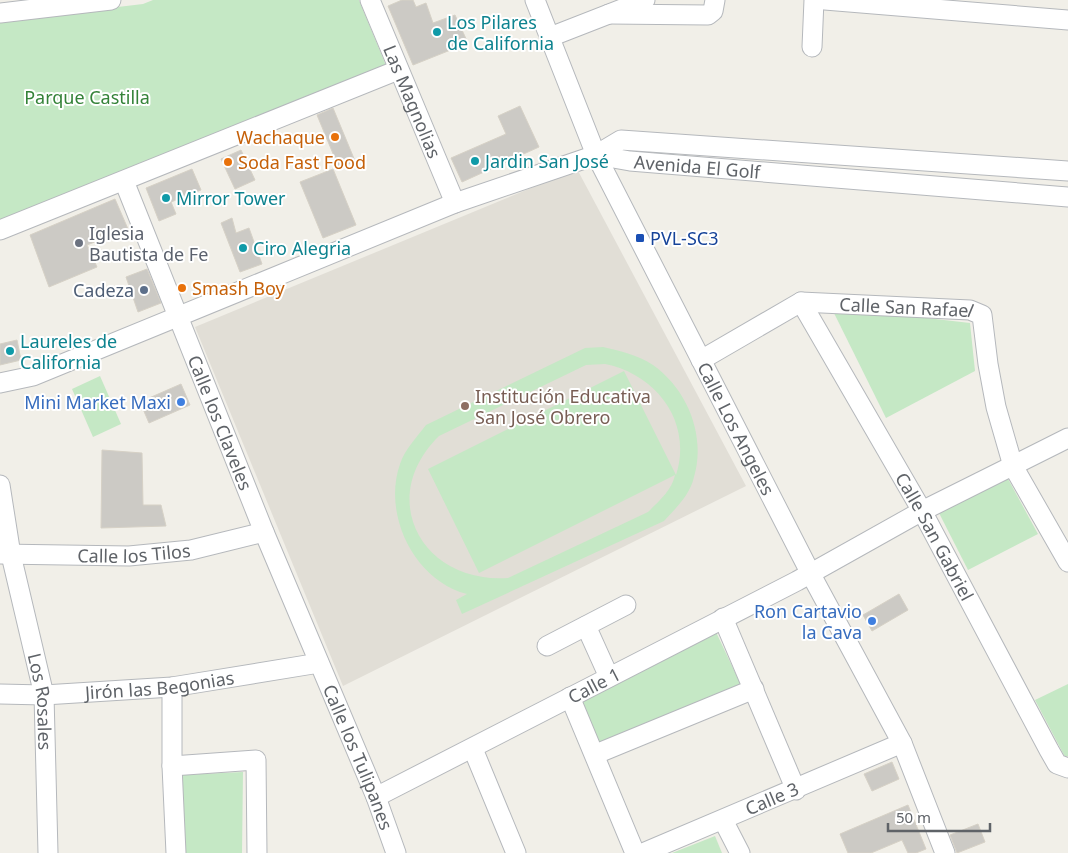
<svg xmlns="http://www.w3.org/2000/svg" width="1068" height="853" viewBox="0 0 1068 853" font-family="'Noto Sans',sans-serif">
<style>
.education{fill:#e1ded6}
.green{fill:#c5e8c5;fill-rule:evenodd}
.building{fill:#cccac5;stroke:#d6d1c6}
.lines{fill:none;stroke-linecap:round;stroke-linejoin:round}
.minor-casing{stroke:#b5b8bc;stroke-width:21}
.minor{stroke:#fff;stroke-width:19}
.culture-dot{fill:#0f9aa8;stroke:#fff;stroke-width:2}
.food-dot{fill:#e8710a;stroke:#fff;stroke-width:2}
.transit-dot{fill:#1a4fb4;stroke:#fff;stroke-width:2}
.worship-dot{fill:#6b7280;stroke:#fff;stroke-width:2}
.service-dot{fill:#5c6f8a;stroke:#fff;stroke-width:2}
.shop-dot{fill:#3f7fe0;stroke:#fff;stroke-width:2}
.education-dot{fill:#8d6e63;stroke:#fff;stroke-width:2}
.labels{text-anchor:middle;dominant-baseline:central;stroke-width:4;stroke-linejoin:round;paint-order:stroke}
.culture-label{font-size:18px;fill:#0d838f;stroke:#fff;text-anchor:start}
.park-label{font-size:18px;fill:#348238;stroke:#fff}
.street-label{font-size:18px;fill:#5f6368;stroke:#fff}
.food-label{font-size:18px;fill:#c56008;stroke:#fff;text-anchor:start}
.worship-label{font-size:18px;fill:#5b616d;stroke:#fff;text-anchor:start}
.transit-label{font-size:18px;fill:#164399;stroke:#fff;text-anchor:start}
.service-label{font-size:18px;fill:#4e5e75;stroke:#fff;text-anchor:end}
.education-label{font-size:18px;fill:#785e54;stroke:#fff;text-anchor:start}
.shop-label{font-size:18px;fill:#366cbe;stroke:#fff;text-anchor:end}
</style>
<rect width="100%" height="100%" fill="#f1efe8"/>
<path class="education" d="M577,169L746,486L343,686L195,327Z"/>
<g class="green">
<path d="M153,0H359L387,68L0,224V21L143,4Z"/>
<path d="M831,307L970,323L975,371L886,418Z"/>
<path d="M603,347C620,351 638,355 653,365C688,390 706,436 694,477C690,495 676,508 664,521L462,614L456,600L467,594C415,581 382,515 400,464C405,449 417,437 426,425L585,348ZM605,364C656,374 693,422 676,475L624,371L428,469L479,573L675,475C672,490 659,501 648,512L508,578C423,584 375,499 439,436L586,365Z"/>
<path d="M100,376L121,424L93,437L72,389Z"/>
<path d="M1007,477L1038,534L968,570L938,511Z"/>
<path d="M715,630L741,685L597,745L578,700Z"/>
<path d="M1068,684V756L1065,757L1035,700Z"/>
<path d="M243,772L242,853H181L180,775Z"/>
<path d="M715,836L722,853H672Z"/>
</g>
<g class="building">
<path d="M402,0H413L416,7L426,3L433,23L455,15L468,43L413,65L388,6Z"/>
<path d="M520,106L539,147L462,182L451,158L506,134L498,116Z"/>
<path d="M333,108L355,161L339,168L317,115Z"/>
<path d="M241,150L255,180L235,189L221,159Z"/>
<path d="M192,169L201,190L171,202L176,214L159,221L146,188Z"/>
<path d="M333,169L356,225L323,238L300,182Z"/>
<path d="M115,199L128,229L87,245L97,267L49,287L30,235Z"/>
<path d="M232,218L236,233L249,228L262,264L240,272L221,223Z"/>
<path d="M147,269L161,303L138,312L126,277Z"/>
<path d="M17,340L21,360L0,365V344Z"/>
<path d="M181,384L190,405L149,423L140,402Z"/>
<path d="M102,450L142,453L143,505H161L166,526L101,528Z"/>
<path d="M899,594L908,610L872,631L863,615Z"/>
<path d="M892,762L899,779L872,791L864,774Z"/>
<path d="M908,805L926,849L916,853H908L902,840L871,853H848L840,834Z"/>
<path d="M978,824L985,842L957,853L950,835Z"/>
</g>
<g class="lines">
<defs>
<g id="minor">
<path id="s1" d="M370,0L455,203"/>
<path id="s2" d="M535,0L596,155L815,582L902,743L945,853"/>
<path d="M825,0L1068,20"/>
<path d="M0,13L111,0"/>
<path d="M609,14L708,15L713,11L715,0"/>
<path d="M550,37L645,0"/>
<path d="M812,47L814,0"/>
<path id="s3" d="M596,155L630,161L1068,197"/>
<path id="s4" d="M124,181L264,532L376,797L396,853"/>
<path d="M0,230L398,70"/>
<path id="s5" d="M801,302L922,511L1049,750L1057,764L1068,768"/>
<path id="s6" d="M701,360L801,302L970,310L982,315L988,364L996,407L1013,466L1068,562"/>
<path d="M0,383L33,376L455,203L596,155L621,140L1068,171"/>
<path id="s7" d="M0,485L11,555L44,695L48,853"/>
<path id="s8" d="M0,554L129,556L191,550L264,532"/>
<path d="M723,618L796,790"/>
<path d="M586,626L609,677"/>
<path d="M547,646L626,605"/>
<path d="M172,687V766L176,853"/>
<path id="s9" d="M0,694L44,695L172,687L319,663"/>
<path d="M570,697L635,853"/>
<path d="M473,749L516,853"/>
<path d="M596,754L754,689"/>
<path d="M172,766L256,760L257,853"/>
<path id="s10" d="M376,797L797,581L922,511L1068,438"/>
<path d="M723,820L740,853"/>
<path id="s11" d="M643,853L902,743"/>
</g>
</defs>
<use href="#minor" class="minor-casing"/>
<use href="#minor" class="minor"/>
</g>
<g class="culture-dot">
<circle cx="437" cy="32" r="5"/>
<circle cx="475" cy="161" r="5"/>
<circle cx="166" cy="198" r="5"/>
<circle cx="243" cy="248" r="5"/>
<circle cx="10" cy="351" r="5"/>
</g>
<g class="food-dot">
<circle cx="335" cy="137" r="5"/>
<circle cx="228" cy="162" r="5"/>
<circle cx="182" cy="288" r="5"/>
</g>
<rect class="transit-dot" x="635" y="233" width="10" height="10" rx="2.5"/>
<circle class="worship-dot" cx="79" cy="243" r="5"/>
<circle class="service-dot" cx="144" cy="290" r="5"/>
<g class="shop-dot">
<circle cx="181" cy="402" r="5"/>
<circle cx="872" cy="621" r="5"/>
</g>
<circle class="education-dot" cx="465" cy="406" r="5"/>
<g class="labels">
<g class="culture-label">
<text x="447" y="22">Los Pilares<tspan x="447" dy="21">de California</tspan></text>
<text x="485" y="161">Jardin San José</text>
<text x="176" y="198">Mirror Tower</text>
<text x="253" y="248">Ciro Alegria</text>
<text x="20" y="341">Laureles de<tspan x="20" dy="21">California</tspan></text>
</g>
<g class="park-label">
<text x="87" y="97">Parque Castilla</text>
</g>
<g class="street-label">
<text stroke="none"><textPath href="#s1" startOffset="110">Las Magnolias</textPath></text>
<text stroke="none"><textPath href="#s3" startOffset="102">Avenida El Golf</textPath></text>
<text stroke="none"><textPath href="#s6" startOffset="221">Calle San Rafael</textPath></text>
<text stroke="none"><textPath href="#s4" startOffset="260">Calle los Claveles</textPath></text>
<text stroke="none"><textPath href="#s2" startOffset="474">Calle Los Angeles</textPath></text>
<text stroke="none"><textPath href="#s5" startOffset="270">Calle San Gabriel</textPath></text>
<text stroke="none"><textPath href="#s8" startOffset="134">Calle los Tilos</textPath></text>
<text stroke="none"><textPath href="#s9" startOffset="160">Jirón las Begonias</textPath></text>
<text stroke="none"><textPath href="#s10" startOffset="245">Calle 1</textPath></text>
<text stroke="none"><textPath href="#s7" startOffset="221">Los Rosales</textPath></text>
<text stroke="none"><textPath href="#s4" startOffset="622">Calle los Tulipanes</textPath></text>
<text stroke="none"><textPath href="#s11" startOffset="140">Calle 3</textPath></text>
</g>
<g class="food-label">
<text x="325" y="137" text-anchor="end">Wachaque</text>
<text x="238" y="162">Soda Fast Food</text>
<text x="192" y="288">Smash Boy</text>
</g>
<g class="worship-label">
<text x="89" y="233">Iglesia<tspan x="89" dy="21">Bautista de Fe</tspan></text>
</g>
<g class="transit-label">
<text x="650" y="238">PVL-SC3</text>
</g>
<g class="service-label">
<text x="134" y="290">Cadeza</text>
</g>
<g class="education-label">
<text x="475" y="396">Institución Educativa<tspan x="475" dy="21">San José Obrero</tspan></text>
</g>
<g class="shop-label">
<text x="171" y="402">Mini Market Maxi</text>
<text x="862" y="611">Ron Cartavio<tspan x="862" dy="21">la Cava</tspan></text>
</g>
</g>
<path d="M888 823v8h102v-8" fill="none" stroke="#5f6368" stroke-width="2.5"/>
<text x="896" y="823" font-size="15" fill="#5f6368" stroke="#ffffff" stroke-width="4" paint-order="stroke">50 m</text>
</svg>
